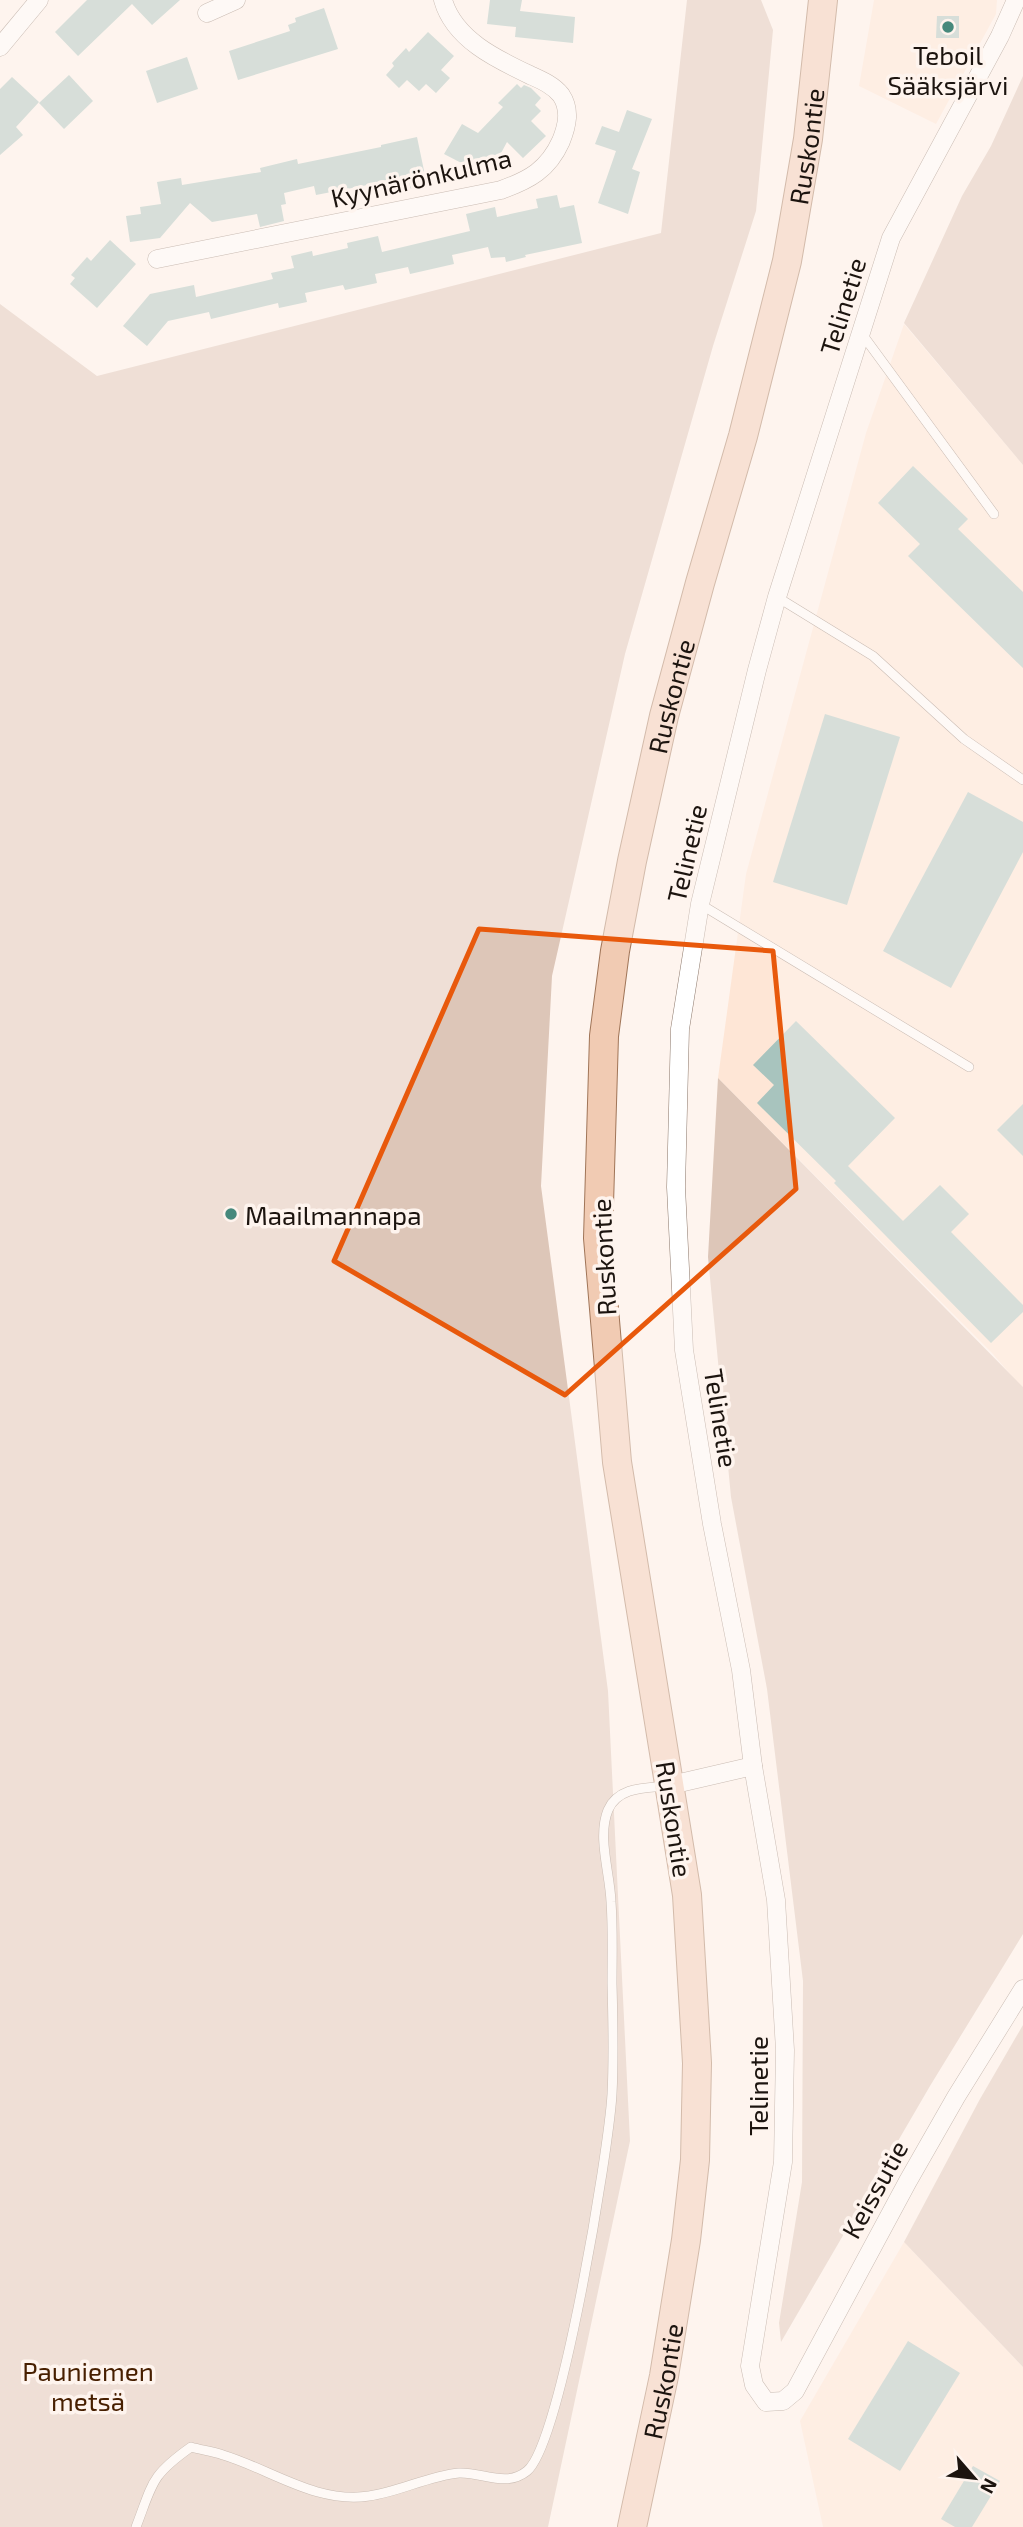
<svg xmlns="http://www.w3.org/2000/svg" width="1023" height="2527" viewBox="0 0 1023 2527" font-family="'Exo 2',sans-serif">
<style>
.built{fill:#fee6d6}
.green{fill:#ddc6b8}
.building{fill:#a8c4be}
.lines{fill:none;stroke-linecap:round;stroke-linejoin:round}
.lane-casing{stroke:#8c786b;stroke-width:10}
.street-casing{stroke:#8c786b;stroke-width:19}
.primary-casing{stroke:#a07558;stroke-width:30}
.lane{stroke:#fff;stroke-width:9}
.street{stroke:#fff;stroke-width:18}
.primary{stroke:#f1cbb3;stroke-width:28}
.marked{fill:none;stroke:#e8590c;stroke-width:5;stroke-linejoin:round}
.poi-dot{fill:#46897c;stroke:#fef4ee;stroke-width:2.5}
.labels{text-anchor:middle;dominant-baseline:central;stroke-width:7;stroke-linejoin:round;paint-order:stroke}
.poi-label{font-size:26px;fill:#1c140f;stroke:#fef4ee}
.street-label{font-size:26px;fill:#1c140f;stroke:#fef4ee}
.park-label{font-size:26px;fill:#471f00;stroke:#fef4ee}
</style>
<rect width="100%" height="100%" fill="#fef4ee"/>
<g class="built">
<path d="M874,0H997L996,14L936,124L859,86Z"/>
<path d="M904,324L1023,465V1389L992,1353L718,1078L746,874L866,433Z"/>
<path d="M904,2242L1023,2367V2527H823L800,2421Z"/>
</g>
<g class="green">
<path d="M687,0H761L773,30L756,211L713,346L625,654L552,976L541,1186L608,1691L630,2141L548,2527H0V304L97,376L661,233Z"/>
<path d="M1023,76V465L904,323L962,196L991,146Z"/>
<path d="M718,1078L1023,1387V1934L930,2086L781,2342L779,2323L802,2182L803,1981L767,1689L731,1497L708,1257Z"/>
<path d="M1023,2025V2367L904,2242L980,2099Z"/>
</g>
<g class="building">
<path d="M87,0H180L152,25L132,4L78,56L55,32Z"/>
<path d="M490,0H522L520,11L575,17L573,43L515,37L516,27L487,24Z"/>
<path d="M324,8L338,49L238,80L229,51L290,31L288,25L296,22L295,18Z"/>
<path d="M937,16H959V38H936Z"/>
<path d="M428,32L454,56L441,70L450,78L436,93L426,84L419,91L407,80L399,88L386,75L394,66L392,63L406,48L409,52Z"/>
<path d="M187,57L198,89L157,103L146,71Z"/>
<path d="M69,75L93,101L64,129L39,103Z"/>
<path d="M12,77L39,102L16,127L23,135L0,155V89Z"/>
<path d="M517,84L521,88L524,85L531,88L541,98L535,105L541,111L531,121L546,136L523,158L507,142L493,168L478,160L473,169L444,154L462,124L478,133L503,107L498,103Z"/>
<path d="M627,110L652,119L632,169L640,172L628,214L598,203L616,151L595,144L602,126L619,132Z"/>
<path d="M417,137L427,185L399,191L398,184L389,186L388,181L316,195L314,186L284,193L286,204L281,205L284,221L260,227L257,214L212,222L190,203L160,238L130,242L126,216L141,214L140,207L161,204L157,182L181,178L182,185L261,172L260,168L297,159L298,164L381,147V145Z"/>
<path d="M557,195L560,208L574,205L582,243L525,255L526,257L506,262L505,257L491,258L488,247L452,255L454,264L410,274L408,267L375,274L377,283L345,290L343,285L305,293L307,302L279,308L278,303L211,319L209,312L168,321L147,346L123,326L150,294L194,285L196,297L273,279L271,273L294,268L291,256L312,251L313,256L348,248L347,243L378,236L382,252L470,231L466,214L495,207L497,217L538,208L536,199Z"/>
<path d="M110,240L136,264L97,308L70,284L75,278L71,275L87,257L91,261Z"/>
<path d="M913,466L968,519L958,529L1023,592V668L908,556L920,544L878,503Z"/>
<path d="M825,714L900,737L847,905L773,882Z"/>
<path d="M968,792L1023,822V852L951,988L883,951Z"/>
<path d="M796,1021L895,1118L848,1166L903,1221L940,1185L969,1214L951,1232L1023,1305V1312L991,1343L834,1183L836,1181L757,1103L774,1085L753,1065Z"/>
<path d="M1023,1104V1156L997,1130Z"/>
<path d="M908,2341L960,2373L900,2471L848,2439Z"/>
<path d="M973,2466L1000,2481L972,2527H955L941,2519Z"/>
</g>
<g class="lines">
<defs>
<g id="lane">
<path d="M862,334L994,514"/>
<path d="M777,597L873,656L964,739L1023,780"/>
<path d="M700,904L969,1067"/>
<path d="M136,2527C153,2483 150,2476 191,2447C201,2450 212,2451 223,2455C270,2469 316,2504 369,2496C399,2492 428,2476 459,2473C483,2472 506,2488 527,2471C561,2444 609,2148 612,2094C614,2057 613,2020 612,1984C612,1957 613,1929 611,1902C610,1873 597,1837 608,1810C618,1787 645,1788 665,1786"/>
</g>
<g id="street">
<path d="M1016,0L1000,36L891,238L777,597L757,670L700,904L680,1029L676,1187L684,1350L712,1524L741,1670L753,1766L776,1900L785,2050L783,2162L750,2366L754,2385L766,2402L783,2401L795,2391L908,2181L956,2097L1023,1989"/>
<path d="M207,13L236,0"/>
<path d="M0,47L39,0"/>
<path d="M157,259L501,190C529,180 548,170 561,141C567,126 571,110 561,95C553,85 541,80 530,75C496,59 454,39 443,0"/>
<path d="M671,1785L753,1766"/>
</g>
<g id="primary">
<path id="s1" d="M632,2527L664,2376L686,2240L695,2160L697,2063L687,1895L617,1462L598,1238L604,1036L615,951L632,861L664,716L700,583L743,436L787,261L808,139L823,0"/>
</g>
</defs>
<use href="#lane" class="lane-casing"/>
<use href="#street" class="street-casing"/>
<use href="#primary" class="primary-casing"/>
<use href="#lane" class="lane"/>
<use href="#street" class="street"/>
<use href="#primary" class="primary"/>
</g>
<path d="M0 0H1023V2527H0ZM479,929L773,951L796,1189L565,1395L334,1261Z" fill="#fef4ee" fill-opacity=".55" fill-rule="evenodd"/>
<path class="marked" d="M479,929L773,951L796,1189L565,1395L334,1261Z"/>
<g class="poi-dot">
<circle cx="948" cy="27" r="7"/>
<circle cx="231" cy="1214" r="7"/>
</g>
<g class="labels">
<g class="poi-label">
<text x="948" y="54">Teboil<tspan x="948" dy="30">Sääksjärvi</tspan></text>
<text x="245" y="1214" text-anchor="start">Maailmannapa</text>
</g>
<g class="street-label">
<text stroke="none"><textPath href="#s1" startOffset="2417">Ruskontie</textPath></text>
<text transform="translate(421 177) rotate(-13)">Kyynärönkulma</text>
<text transform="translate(842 306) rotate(-73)">Telinetie</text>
<text stroke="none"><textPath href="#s1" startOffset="1850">Ruskontie</textPath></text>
<text transform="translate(686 853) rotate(-77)">Telinetie</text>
<text transform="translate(603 1257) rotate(-93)">Ruskontie</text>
<text transform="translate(722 1418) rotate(81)">Telinetie</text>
<text transform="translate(675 1819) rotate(81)">Ruskontie</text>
<text transform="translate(757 2086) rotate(-90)">Telinetie</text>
<text transform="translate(874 2189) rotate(-61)">Keissutie</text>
<text stroke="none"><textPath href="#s1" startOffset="149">Ruskontie</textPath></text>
</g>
<g class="park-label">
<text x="88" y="2370">Pauniemen<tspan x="88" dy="30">metsä</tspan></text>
</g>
</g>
<g transform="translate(974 2478) rotate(118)" stroke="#fef4ee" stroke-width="5" paint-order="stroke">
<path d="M0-5L12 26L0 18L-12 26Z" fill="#1c140f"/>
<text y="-10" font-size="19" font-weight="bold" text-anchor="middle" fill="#1c140f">N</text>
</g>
</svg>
